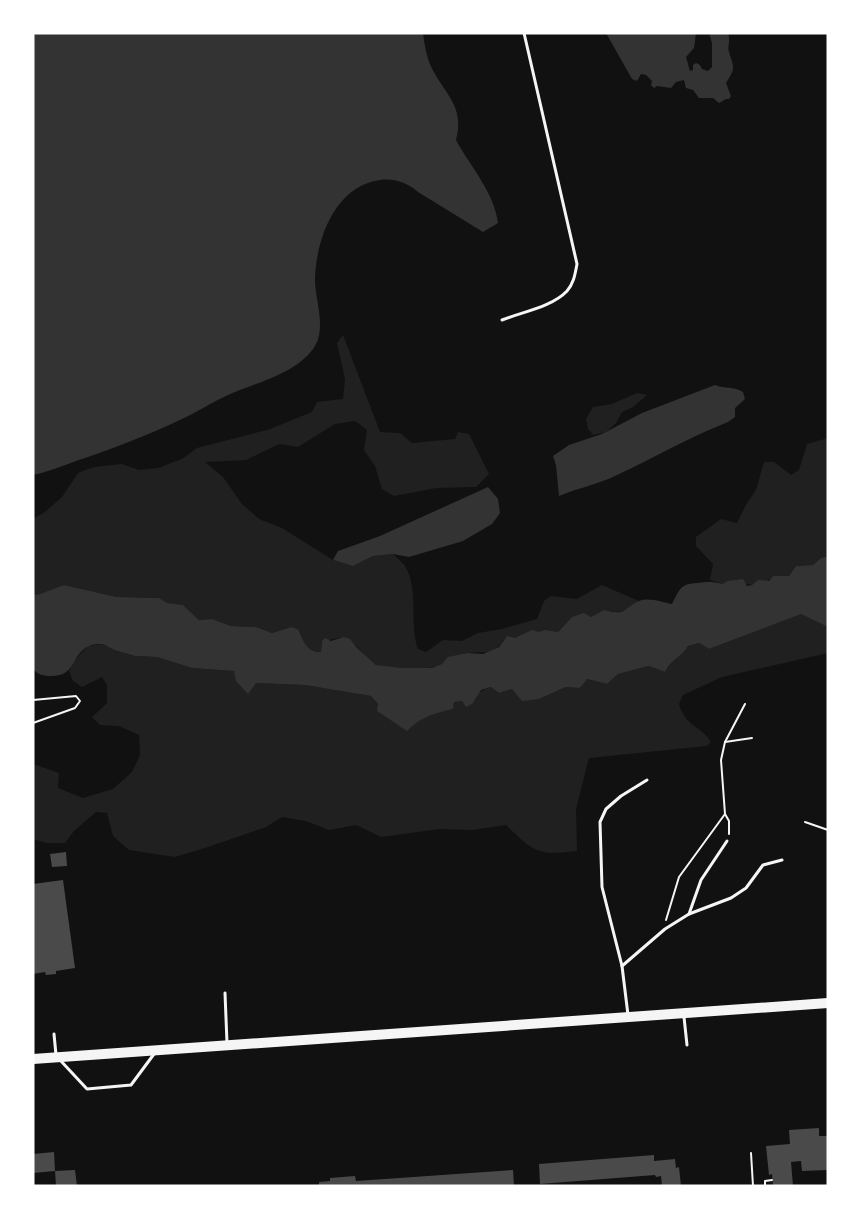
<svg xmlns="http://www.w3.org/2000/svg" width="861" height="1219" viewBox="0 0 861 1219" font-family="'PT Serif',serif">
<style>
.green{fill:#202020}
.water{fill:#333}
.building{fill:#4a4a4a}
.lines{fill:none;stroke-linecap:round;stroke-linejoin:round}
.path{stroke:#f5f5f5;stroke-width:2}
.service{stroke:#f5f5f5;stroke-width:3}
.primary{stroke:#f5f5f5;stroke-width:10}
</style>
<rect width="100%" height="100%" fill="#111"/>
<g class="green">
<path d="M343,335L380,432L400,433L412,443L455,439L458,432L469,434L489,474L476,487L436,488L394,496L382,489L375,466L364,450L367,430L355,421L335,424L298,447L279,444L246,460L205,462L223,477L242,504L259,519L282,528L333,560L353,566L373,556L393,554C397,558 404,563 406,568C419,592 409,624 418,649L426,652L443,640L462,641L478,633L502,629L537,619L544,601L551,596L577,599L602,585L639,601C626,611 620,614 604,610L591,617H572L558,632C540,629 523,638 504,639C493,656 485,651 468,653C458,654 449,662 439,666C426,670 387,670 375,664C366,659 352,638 344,638C337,637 330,641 322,641L321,652C307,653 303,640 298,629L290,627L272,633L256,627L231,626L212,619L199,620L183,605L166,603L159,598L117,597L64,585L37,595L33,594V519L45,512L62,497L78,473L94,467L122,464L139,470L158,468L182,459L197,448L270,429L312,412L317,402L343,399L345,379L337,343Z"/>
<path d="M637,393L647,395L633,407L622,412L616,423L606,432L593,435L588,429L586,419L593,407L612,404Z"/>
<path d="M828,438V556L821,558L813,565L796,566L789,576H773C758,595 736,576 722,584L710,580L713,564L696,546V537L721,519L737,523L747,503L756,490L764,462H774L791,475L799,470L807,444Z"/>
<path d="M801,613L828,627V653L722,677L683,695L679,704C686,728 701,725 711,742L707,746L589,758L576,809L577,851C538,856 534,852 506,825L472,830L439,829L381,837L356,825L329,830L306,821L282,817L266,827L205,848L175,857L129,850L113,836L107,813L96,812L74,831L65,843H46L33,839V764L59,773L58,788L83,798L113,789L132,772L140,755L139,735L119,726L100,725L92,717L107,703V685L102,677L82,687L73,681L69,671L74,661L88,646L103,644L114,650L135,656L157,657L192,668L234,671L256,683L305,685L371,696L378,704L415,722L434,713L453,709L454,702C467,701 478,691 491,687L499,693L512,689L539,699L566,687L580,688L586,679L607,684L618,674L650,666L665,672C670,660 681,658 688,646L699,643L709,649Z"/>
</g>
<g class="water">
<path d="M33,33H423C425,48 427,61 435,74C449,98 464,109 456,140C470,166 494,192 498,223L483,232L418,192C408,183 394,178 380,180C334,186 315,242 315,282C316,303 327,330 313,349C294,375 254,383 226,396C211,403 197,412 182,419C148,435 112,449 76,461C62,466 48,472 33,475Z"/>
<path d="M606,33H696L694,48L686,57L690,71L693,70V65L696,63L700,65L702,69L708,71L712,67V43L709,33H728C731,40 727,46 729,52C734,69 736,67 726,83L731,96L729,99H726L719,103L713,98H699L693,90L686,88L684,80L676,82L671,88L657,86L654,88L651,85L652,81L646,75L641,74L637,81L632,79Z"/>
<path d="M715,385C725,389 734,386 743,392L745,399L735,408V417L728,422C689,437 654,458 617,475C599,484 578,488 559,496L556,465L553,456L569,445L602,434L642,413Z"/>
<path d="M488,487L498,499L500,513L492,524L463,541L409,557L393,554L373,556L353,566L333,560L338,551L380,536Z"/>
<path d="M828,556V627L801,614L709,649L699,643L688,646C681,658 670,660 665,672L649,666L618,674L607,684L587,679L580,688L566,687L539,699L522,701L512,689L499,693L491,687L481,690L472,704L466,707L462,701L454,702L453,709C435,713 420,717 407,731L377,711L378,704L371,696L305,685L256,683L248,694L236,681L234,671L192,668L157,657L135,656L114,650L103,644C99,644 93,644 89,646C70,655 77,677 50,676C42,676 38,674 33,669V594L37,595L64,585L117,597L159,598L167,603L183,605L199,620L212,619L231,626L256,627L272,633L291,627L298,629C303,640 307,653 321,652L322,641L325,638L331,641L344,637L350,639L357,648L376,665L401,668H432L442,664L448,657L468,653L483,654L499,647L507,636L515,638L532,630L539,632L545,630L558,632L572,617L584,613L591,617L604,610C627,616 622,609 639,601C649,597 662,602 672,604C680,589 680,584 697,583C707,582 711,581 722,584L728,581L743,579L747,586L752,585L758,580L769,581L773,576H789L796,566L813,565L821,558Z"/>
</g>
<g class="building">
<path d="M66,852L67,866L52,867L50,854Z"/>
<path d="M63,880L75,968L56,971V974L46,975L45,972L33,974V884Z"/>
<path d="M819,1128V1136H828V1170L802,1171L801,1161L791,1162L793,1186H773L772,1174L769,1175L766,1146L790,1144L789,1130Z"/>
<path d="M54,1152L55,1171L75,1170L77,1186H56L55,1171L33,1173V1154Z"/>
<path d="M654,1155V1161L675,1159L676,1168L679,1167L681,1186H662L661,1176L656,1177L655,1175L540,1184L539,1164Z"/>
<path d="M513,1170L514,1186H319V1182L330,1181V1178L355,1176L356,1181Z"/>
</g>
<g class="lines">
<g class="path">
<path d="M33,700L76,696L80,701L75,708L33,723"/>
<path d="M725,742L752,738"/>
<path d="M725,814L729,821V834"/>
<path d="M805,822L828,830"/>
<path d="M666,920L679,877L725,814L721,760L725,742L745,704"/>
<path d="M751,1153L753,1186"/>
<path d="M765,1186V1181L772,1180"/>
</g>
<g class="service">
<path d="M502,320C522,312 552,307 567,291C574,283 575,274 577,264L524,33"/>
<path d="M689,914L701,880L727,841"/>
<path d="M622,966L665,929L689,914L731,898L746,888L763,865L782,860"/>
<path d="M225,993L227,1043"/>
<path d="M628,1015L622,966L602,887L600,822L606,809L621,796L647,780"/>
<path d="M684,1017L687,1045"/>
<path d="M54,1034L56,1055"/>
<path d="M60,1060L87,1089L131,1085L154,1054"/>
</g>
<path class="primary" d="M33,1059L828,1003"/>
</g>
<rect width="861" height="1219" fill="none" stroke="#ffffff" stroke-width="69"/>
</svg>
